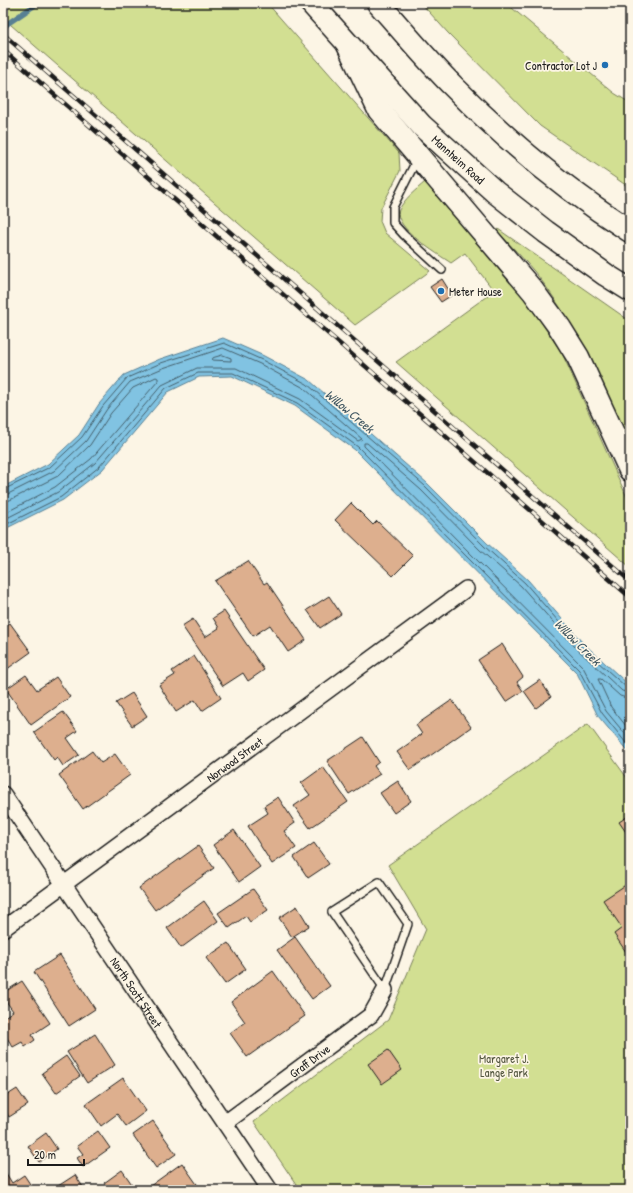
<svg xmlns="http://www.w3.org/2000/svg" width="633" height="1193" viewBox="0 0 633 1193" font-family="'Patrick Hand',sans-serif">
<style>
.green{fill:#d2df92;stroke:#777e57}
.water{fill:#81c3e2;stroke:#598093}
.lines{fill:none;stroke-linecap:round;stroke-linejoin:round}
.shore{stroke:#445f6b;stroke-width:1}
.stream{stroke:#598093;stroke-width:5.5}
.building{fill:#ddaf8e;stroke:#1c1c1c}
.lane-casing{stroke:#1c1c1c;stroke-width:10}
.street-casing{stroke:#1c1c1c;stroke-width:18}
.primary-casing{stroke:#1c1c1c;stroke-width:25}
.lane{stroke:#fcf5e5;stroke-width:7}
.street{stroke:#fcf5e5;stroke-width:15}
.primary{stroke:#fcf5e5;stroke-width:22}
.rail-casing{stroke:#1c1c1c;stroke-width:4.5}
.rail{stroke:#fcf5e5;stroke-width:3;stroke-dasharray:9;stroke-linecap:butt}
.poi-dot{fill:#1f6fb2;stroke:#fcf5e5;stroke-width:1.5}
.labels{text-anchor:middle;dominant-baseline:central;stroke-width:3.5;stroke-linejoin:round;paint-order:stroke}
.poi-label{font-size:12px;fill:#1c1c1c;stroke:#fcf5e5;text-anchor:end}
.street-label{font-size:12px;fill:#1c1c1c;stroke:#fcf5e5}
.park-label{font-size:12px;fill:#53563f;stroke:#fcf5e5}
.water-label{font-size:13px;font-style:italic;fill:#3f5661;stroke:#fcf5e5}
</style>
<rect width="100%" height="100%" fill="#fcf5e5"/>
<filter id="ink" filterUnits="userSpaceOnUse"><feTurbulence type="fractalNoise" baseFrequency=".025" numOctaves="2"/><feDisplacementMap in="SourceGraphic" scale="8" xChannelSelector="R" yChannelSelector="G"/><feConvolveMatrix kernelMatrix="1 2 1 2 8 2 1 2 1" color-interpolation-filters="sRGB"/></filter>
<g filter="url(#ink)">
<g class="green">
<path d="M3,3H267L399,153L400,171L381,208L380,221L385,233L430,271L355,325L3,18Z"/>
<path d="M421,3H506L614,93L630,103V188L540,126L448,33Z"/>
<path d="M425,182L521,293L562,353L630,504V567L396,362L494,291L465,253L451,263C438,254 392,227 399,210C404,199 416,190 425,182Z"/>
<path d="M498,229L630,321V450C606,394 583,338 547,288C533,268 514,249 497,231Z"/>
<path d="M588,724L630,782V1190H300L254,1122L388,1020L426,929L388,865Z"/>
</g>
<path class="water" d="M223,338L264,356L309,380L427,483L487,543L528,580L582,642L630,686V754L598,716L577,673L355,450L295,406L232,376L199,377L168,392L102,470L63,500L3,530V487L48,464L79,435L99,404L124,375L160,359Z"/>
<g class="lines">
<g class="shore">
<path d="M223,355L231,358V361L212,360L213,358Z"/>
<path d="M3,490L50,467L82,437L103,406L127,378L161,363L224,343L262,360L307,384L425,486L484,546L525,583L579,645L626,687L630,688"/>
<path d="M3,495L8,494L54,471L86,441L107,409L130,382L163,368L223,348L260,364L304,388L362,439L358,441L300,399L236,368H197L162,385L95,463L58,492L3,520"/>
<path d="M3,501L10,500L58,476L90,445L111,413L133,388L156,377L158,378V381L91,459L55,487L3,514"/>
<path d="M3,526L61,497L99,467L166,388L198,373H233L297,403L358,447L579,670L602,713L630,748"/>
<path d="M630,693L622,691L576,648L521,586L480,550L421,490L367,443H364V446L583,667L606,711L630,740"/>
<path d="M630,699L620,696L601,679H598L611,707L630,731"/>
</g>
<path class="stream" d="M3,29L7,24L38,3"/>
</g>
<g class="building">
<path d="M442,279L452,295L441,302L430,287Z"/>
<path d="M351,503L373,525L377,521L413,556L393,576L335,520Z"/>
<path d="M248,561L264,584L267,582L306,640L288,652L270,625L253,636L215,581Z"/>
<path d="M329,596L341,614L320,628L307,610Z"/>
<path d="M224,611L264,670L248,681L243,673L223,686L182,626L193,619L205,637L219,628L213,618Z"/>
<path d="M10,623L31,652L3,672V628Z"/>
<path d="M502,644L523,677L517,682L523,691L506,702L478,660Z"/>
<path d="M194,656L221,698L202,711L195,700L176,712L159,685L175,675L172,671Z"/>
<path d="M26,675L37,690L56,677L70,697L31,725L6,689Z"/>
<path d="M540,680L551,697L536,708L524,691Z"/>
<path d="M132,693L147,716L132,726L116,703Z"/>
<path d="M452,700L471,727L410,770L397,752L422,734L416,725Z"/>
<path d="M63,712L77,731L67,738L79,755L63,766L57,757L54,760L34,732Z"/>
<path d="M363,737L379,762L374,766L380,774L349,794L327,761Z"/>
<path d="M92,751L101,763L115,754L130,775L83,809L59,775Z"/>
<path d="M323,767L348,802L310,828L294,806L310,795L301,783Z"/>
<path d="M398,781L411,801L394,813L380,793Z"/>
<path d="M278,797L295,823L284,831L296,848L272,864L248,826L268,813L264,806Z"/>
<path d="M630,815V838L619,822Z"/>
<path d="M234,830L260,867L239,882L213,845Z"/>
<path d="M314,843L329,864L308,878L294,857Z"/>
<path d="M198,846L214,868L155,910L139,888Z"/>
<path d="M630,882V958L614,934L622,928L603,900Z"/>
<path d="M253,889L268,910L250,922L246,916L229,928L218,913Z"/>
<path d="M204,901L218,921L181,948L167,928Z"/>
<path d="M297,906L309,926L292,937L279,918Z"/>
<path d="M295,937L330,986L312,999L277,950Z"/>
<path d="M228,943L246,969L225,984L206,958Z"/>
<path d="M60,955L95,1009L69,1026L34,972Z"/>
<path d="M273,971L305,1016L247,1057L230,1033L245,1022L231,1002Z"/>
<path d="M22,981L50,1023L32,1035L35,1040L25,1047L22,1042L13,1047L3,1032V1018L13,1011L3,997V993Z"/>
<path d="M95,1034L115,1065L87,1083L67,1052Z"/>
<path d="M388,1050L402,1070L382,1084L368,1064Z"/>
<path d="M66,1056L80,1076L56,1093L42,1073Z"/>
<path d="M123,1078L146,1111L126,1126L117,1114L101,1126L86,1104Z"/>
<path d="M17,1089L28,1105L9,1117L3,1107V1098Z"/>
<path d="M153,1121L176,1154L156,1168L133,1135Z"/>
<path d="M98,1131L110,1148L83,1167L77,1158L83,1154L77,1146Z"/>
<path d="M46,1133L57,1149L39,1162L28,1146Z"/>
<path d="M182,1163L201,1190H153L150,1186Z"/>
<path d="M4,1170L12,1183L24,1175L34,1190H3Z"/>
<path d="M122,1170L136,1190H109L104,1183Z"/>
<path d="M75,1175L85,1190H57L55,1188Z"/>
</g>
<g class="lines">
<defs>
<g id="lane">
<path d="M417,159L393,207V223L404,235L442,270"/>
<path d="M379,882L408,924L385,990L332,912Z"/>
</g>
<g id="street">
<path id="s1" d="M3,794L270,1190"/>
<path id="s2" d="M3,929L466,589"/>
<path id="s3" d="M225,1123L371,1015L385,990"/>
</g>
<g id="primary">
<path id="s4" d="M311,3L422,126L495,192L546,232L606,275L630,290"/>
<path d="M378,3C403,31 427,60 454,87C507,141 566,190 630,231"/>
<path d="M348,45L379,110L533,291L560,328L578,357L630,470"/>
</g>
</defs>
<use href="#lane" class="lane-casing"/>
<use href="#street" class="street-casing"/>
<use href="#primary" class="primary-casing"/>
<use href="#lane" class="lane"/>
<use href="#street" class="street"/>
<use href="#primary" class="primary"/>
<defs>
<g id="rail">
<path d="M3,34L630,581"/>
<path d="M3,50L630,597"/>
</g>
</defs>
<use href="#rail" class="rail-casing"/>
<use href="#rail" class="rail"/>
</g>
</g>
<g class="poi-dot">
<circle cx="605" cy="65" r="4"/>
<circle cx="441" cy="291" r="4"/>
</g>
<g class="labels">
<g class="poi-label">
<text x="597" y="65">Contractor Lot J</text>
<text x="449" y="291" text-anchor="start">Meter House</text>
</g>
<g class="street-label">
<text stroke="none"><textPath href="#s4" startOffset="215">Mannheim Road</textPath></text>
<text stroke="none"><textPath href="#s2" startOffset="287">Norwood Street</textPath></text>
<text stroke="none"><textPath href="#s1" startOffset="239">North Scott Street</textPath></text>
<text stroke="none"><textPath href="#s3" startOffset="105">Graff Drive</textPath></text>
</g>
<g class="park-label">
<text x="504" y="1058">Margaret J.<tspan x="504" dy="14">Lange Park</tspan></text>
</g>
<g class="water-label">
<text transform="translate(350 411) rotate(40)">Willow Creek</text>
<text transform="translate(578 642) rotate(45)">Willow Creek</text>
</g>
</g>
<rect width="633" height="1193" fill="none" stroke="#fcf5e5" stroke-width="16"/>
<rect x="8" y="8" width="617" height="1177" fill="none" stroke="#1c1c1c" stroke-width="1.5" filter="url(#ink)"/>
<path d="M28 1159v6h56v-6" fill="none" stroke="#1c1c1c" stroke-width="2"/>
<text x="34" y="1159" font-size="12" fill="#1c1c1c" stroke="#fcf5e5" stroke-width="3" paint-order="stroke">20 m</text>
</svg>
